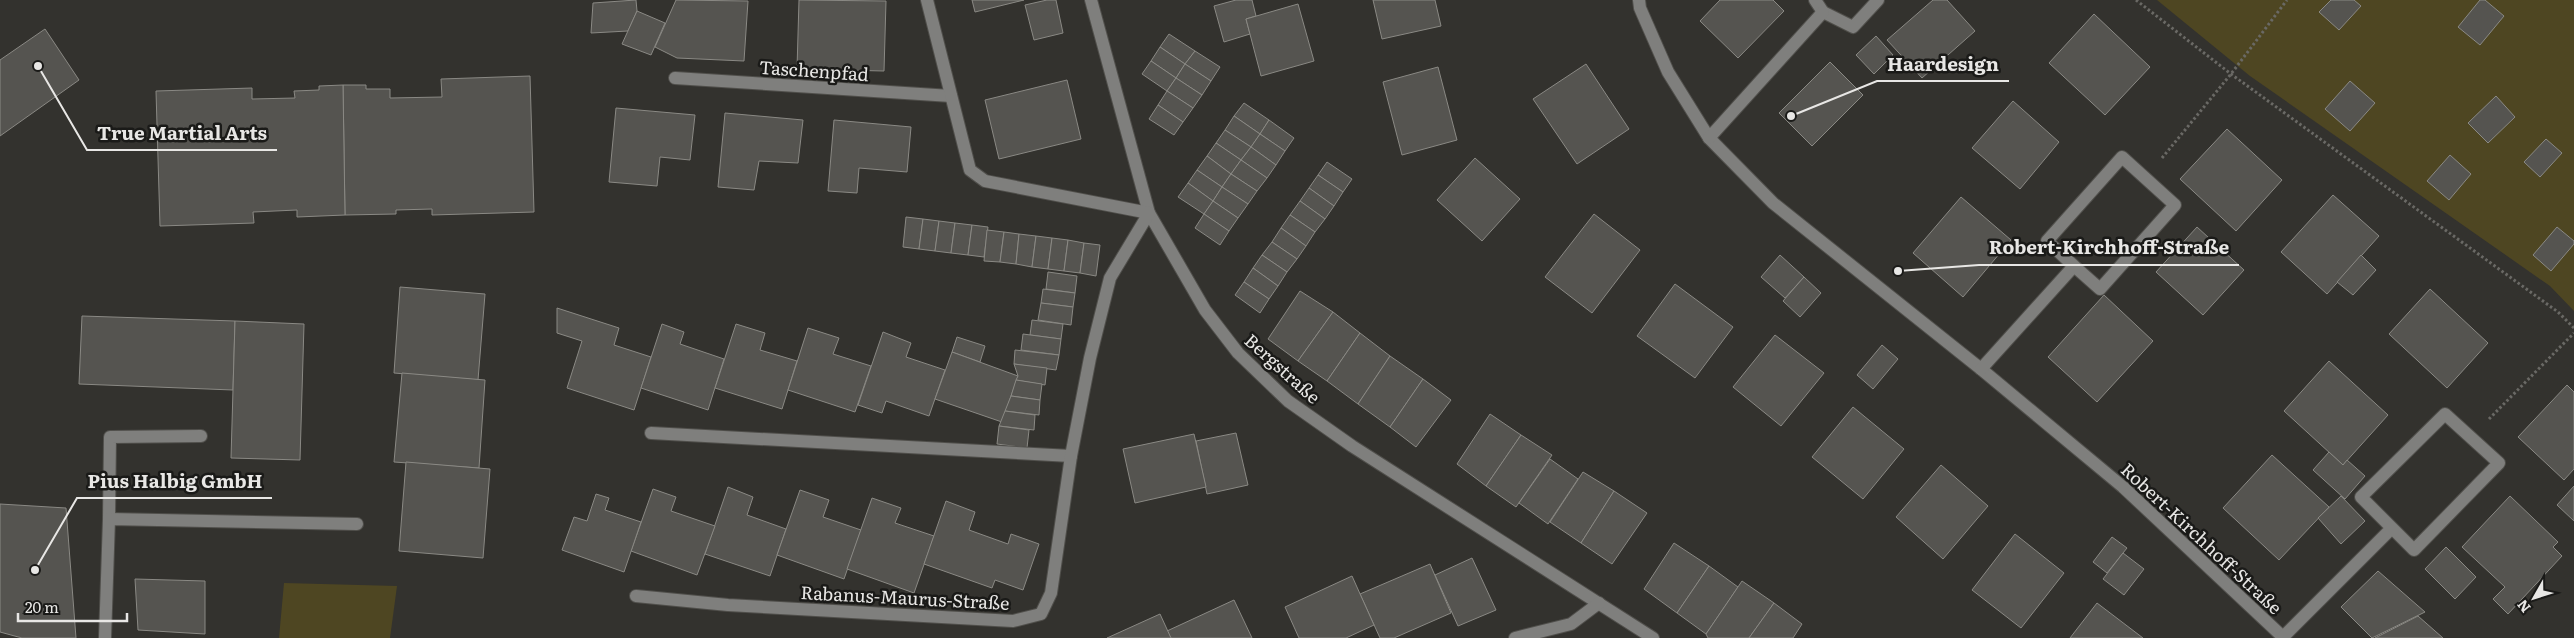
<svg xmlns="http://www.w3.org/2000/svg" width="2574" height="638" viewBox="0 0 2574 638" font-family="Literata,serif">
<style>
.green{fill:#4e4622}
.building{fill:#555450;stroke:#8a8984}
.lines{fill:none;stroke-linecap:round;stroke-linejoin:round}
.minor-casing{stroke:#504f4b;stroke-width:14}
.path{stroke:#6a6965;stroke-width:3;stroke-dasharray:2.5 2.5;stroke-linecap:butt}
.minor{stroke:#7f7f7d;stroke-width:12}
.labels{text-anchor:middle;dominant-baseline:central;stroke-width:5;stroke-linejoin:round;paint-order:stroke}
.street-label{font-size:18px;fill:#e8e7e5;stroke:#1a1a18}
.leader{fill:none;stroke:#e8e7e5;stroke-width:2}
.callout-dot{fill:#e8e7e5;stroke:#1a1a18;stroke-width:2}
.callout-label{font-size:19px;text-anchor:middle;font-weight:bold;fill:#e8e7e5;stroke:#1a1a18;stroke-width:5;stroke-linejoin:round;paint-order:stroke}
</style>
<rect width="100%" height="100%" fill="#33322e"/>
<g class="green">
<path d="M2157,0H2574V311L2550,286L2250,76Z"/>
<path d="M284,583L397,586L390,638H279Z"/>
</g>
<g class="building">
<path d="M636,0L637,11L628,31L591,33L593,3Z"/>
<path d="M676,0L748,1L744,61L677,58L655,47Z"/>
<path d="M799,0L886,1L884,71L797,69Z"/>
<path d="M972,0H1024L975,12Z"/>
<path d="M1047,0H1056L1063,33L1034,40L1025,5Z"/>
<path d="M1236,0H1252L1256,16L1246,19L1250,34L1224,42L1214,6Z"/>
<path d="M1373,0H1435L1441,26L1382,39Z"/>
<path d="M1720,0H1773L1784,11L1738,58L1700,21Z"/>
<path d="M1933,0H1947L1975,31L1922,78L1887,40Z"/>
<path d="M2331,0H2354L2361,6L2339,30L2319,12Z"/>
<path d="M2480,0H2485L2504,16L2480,45L2458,27Z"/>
<path d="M1298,4L1314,61L1261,76L1246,19Z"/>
<path d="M637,11L665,23L651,55L622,44Z"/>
<path d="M2094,14L2150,67L2105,115L2049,63Z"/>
<path d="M45,29L79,80L0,136V60Z"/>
<path d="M1169,34L1195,51L1185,64L1160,47Z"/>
<path d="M1876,36L1893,55L1874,74L1856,55Z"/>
<path d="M1160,47L1185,64L1176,78L1151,61Z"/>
<path d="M1195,51L1220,67L1211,81L1185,64Z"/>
<path d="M1151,61L1176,78L1167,91L1142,74Z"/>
<path d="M1830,62L1863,95L1812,146L1779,113Z"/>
<path d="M1185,64L1211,81L1202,95L1176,78Z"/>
<path d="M1586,64L1629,129L1577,164L1533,99Z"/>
<path d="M1438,67L1457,140L1402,155L1383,82Z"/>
<path d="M530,76L534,212L432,215V209L396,210V214L345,215L343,85H366V89H390V98L442,97L441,79Z"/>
<path d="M1176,78L1202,95L1193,108L1167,91Z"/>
<path d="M1067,80L1081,139L999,159L985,100Z"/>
<path d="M2350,81L2375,103L2350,131L2325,109Z"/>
<path d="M343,85L345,215L297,217V210L253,212L254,223L160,226L156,91L252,88V99L295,98L294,91L319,90V86Z"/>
<path d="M1167,91L1193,108L1183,122L1158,105Z"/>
<path d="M2496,96L2515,117L2488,143L2468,123Z"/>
<path d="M2013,101L2059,142L2020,189L1972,148Z"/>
<path d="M1244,103L1269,120L1260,134L1234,116Z"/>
<path d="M1158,105L1183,122L1174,135L1149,119Z"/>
<path d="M616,108L695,115L690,160L660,157L657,186L609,182Z"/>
<path d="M725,113L803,120L798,163L759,161L754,190L718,187Z"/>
<path d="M1234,116L1260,134L1251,147L1225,130Z"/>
<path d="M834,120L911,127L907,172L859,168L857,193L828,191Z"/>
<path d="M1269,120L1294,138L1285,151L1260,134Z"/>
<path d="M2227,129L2282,180L2236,231L2180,179Z"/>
<path d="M1225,130L1251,147L1241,160L1216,143Z"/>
<path d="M1260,134L1285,151L1276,165L1251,147Z"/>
<path d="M2546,139L2562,153L2540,177L2524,162Z"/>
<path d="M1216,143L1241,160L1231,174L1207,156Z"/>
<path d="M1251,147L1276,165L1267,178L1241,160Z"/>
<path d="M2450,155L2471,174L2449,200L2427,181Z"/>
<path d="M1207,156L1231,174L1222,187L1197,170Z"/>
<path d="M1475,158L1520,199L1482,241L1437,200Z"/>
<path d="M1241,160L1267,178L1257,191L1231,174Z"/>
<path d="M1327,162L1352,179L1343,192L1318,175Z"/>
<path d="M1197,170L1222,187L1213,201L1188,183Z"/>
<path d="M1231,174L1257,191L1248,204L1222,187Z"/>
<path d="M1318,175L1343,192L1334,206L1309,188Z"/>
<path d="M1188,183L1213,201L1204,214L1178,197Z"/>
<path d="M1222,187L1248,204L1238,218L1213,201Z"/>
<path d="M1309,188L1334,206L1325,219L1300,201Z"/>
<path d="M2333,195L2379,236L2327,294L2281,252Z"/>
<path d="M1961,197L2011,240L1963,297L1913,253Z"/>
<path d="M1213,201L1238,218L1229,231L1204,214Z"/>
<path d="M1300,201L1325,219L1315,232L1290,215Z"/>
<path d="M1204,214L1229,231L1220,245L1195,228Z"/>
<path d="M1594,214L1640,250L1592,313L1545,277Z"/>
<path d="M1290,215L1315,232L1306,246L1281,228Z"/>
<path d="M906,217L923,219L919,249L903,247Z"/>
<path d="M923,219L939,221L935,251L919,249Z"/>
<path d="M939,221L955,223L951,253L935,251Z"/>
<path d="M955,223L972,225L968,255L951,253Z"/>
<path d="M972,225L988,227L984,257L968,255Z"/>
<path d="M2197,227L2244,270L2203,315L2156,272Z"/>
<path d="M2557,227L2574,241V244L2551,271L2533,255Z"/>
<path d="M1281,228L1306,246L1297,259L1272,242Z"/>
<path d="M987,230L1004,232L1000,262L984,261Z"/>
<path d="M1004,232L1019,234L1016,264L1000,262Z"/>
<path d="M1019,234L1036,236L1032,267L1016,264Z"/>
<path d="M1036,236L1052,238L1048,269L1032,267Z"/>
<path d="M1052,238L1068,240L1064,271L1048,269Z"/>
<path d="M1068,240L1084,243L1080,273L1064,271Z"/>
<path d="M1272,242L1297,259L1287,272L1262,255Z"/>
<path d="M1084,243L1100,245L1096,276L1080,273Z"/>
<path d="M1262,255L1287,272L1278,286L1253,268Z"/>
<path d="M1780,255L1804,277L1785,298L1761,277Z"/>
<path d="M2361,255L2376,270L2353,295L2337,282Z"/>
<path d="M1253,268L1278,286L1269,299L1244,282Z"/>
<path d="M1048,272L1077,276L1075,293L1046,289Z"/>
<path d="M1804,277L1821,293L1800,317L1783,301Z"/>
<path d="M1244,282L1269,299L1260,313L1235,295Z"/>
<path d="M1675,284L1733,327L1695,378L1637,336Z"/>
<path d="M400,287L485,294L478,380L394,373Z"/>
<path d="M1043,289L1075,293L1073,307L1041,303Z"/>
<path d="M2430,289L2488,343L2447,388L2389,334Z"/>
<path d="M1300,291L1333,312L1298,361L1268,339Z"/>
<path d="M2104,295L2153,341L2097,402L2048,357Z"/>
<path d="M1041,303L1073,307L1071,325L1038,320Z"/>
<path d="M557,308L619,328L614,345L651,357L634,410L567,388L582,341L557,333Z"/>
<path d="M1333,312L1360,333L1327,381L1298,361Z"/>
<path d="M82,316L235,321L233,390L79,384Z"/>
<path d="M1032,320L1063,324L1061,339L1030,335Z"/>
<path d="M235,321L304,324L300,460L231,458Z"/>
<path d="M662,324L684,332L680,344L724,359L708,410L641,388Z"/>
<path d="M736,324L765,333L760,350L797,361L782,409L715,388Z"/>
<path d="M808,328L839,338L833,354L871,366L855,412L788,390Z"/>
<path d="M883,332L911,343L906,357L945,370L929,416L886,401L882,413L858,405Z"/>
<path d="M1360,333L1390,356L1358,404L1327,381Z"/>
<path d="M1023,334L1061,339L1059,355L1021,350Z"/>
<path d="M1775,335L1824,373L1781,426L1733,387Z"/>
<path d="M957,337L985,346L980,362L952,352Z"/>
<path d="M1882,345L1898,359L1873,389L1857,375Z"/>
<path d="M1015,350L1059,355L1056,370L1014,364Z"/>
<path d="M952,352L1018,376L1002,422L935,399Z"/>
<path d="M1390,356L1423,379L1390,427L1358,404Z"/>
<path d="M2329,361L2388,415L2343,465L2284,411Z"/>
<path d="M1014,364L1047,368L1045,385L1016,380L1018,376Z"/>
<path d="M402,373L485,380L479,468L394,462Z"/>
<path d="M1423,379L1451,400L1416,447L1390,427Z"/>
<path d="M1016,380L1042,384L1040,400L1011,396Z"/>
<path d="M2567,385L2574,392V469L2564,480L2518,437Z"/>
<path d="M1011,396L1040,400L1039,415L1005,411Z"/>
<path d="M1853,407L1904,449L1863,499L1812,457Z"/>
<path d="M1005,411L1035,415L1034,430L999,426Z"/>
<path d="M1490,414L1521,435L1486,486L1457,464Z"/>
<path d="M999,426L1029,430L1027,448L997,444Z"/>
<path d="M1236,433L1248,485L1207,494L1196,441Z"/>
<path d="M1194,434L1206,487L1135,503L1123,449Z"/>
<path d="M1521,435L1552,455L1516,507L1486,486Z"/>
<path d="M2329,452L2343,465L2347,460L2365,476L2345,499L2313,470Z"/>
<path d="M2272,455L2329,507L2279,560L2223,508Z"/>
<path d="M1550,459L1578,479L1548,524L1519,503Z"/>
<path d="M406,462L490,469L483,558L399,551Z"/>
<path d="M1941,465L1988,506L1943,559L1896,517Z"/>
<path d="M1583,472L1614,491L1581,543L1550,522Z"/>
<path d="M2574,486V521L2557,505Z"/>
<path d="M728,487L753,497L747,515L786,529L770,576L705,554Z"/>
<path d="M653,489L676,497L671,511L715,526L697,575L631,551Z"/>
<path d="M800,490L829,500L823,517L861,530L844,579L777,555Z"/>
<path d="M1614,491L1647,513L1612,564L1581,543Z"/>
<path d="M596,494L609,498L605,510L641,522L624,572L562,550L574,517L587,521Z"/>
<path d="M2341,496L2365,521L2341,544L2318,518Z"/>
<path d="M2510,496L2558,542L2553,547L2562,556L2508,614L2493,599L2505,587L2462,547Z"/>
<path d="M872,498L901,508L895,523L934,536L914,593L847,569Z"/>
<path d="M946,501L975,512L969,530L1008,544L1011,534L1039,544L1023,590L995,580L992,588L924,564Z"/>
<path d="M0,504L66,508L76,638H22L0,632Z"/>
<path d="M2015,534L2064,573L2021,628L1972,590Z"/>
<path d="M2112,537L2127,548L2107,573L2093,562Z"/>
<path d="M1674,543L1709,566L1677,613L1644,589Z"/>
<path d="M2446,547L2476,577L2455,599L2425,569Z"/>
<path d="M2123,553L2144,569L2124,595L2103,579Z"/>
<path d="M1472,558L1496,610L1458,626L1435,575Z"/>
<path d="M1430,564L1451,613L1394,638H1380L1360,594Z"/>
<path d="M1709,566L1738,587L1706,634L1677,613Z"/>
<path d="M2378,571L2425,612L2372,638L2341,607Z"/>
<path d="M1352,576L1374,625L1346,638H1299L1285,607Z"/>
<path d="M135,579L205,581V634L138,630Z"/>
<path d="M1742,581L1774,603L1749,638H1708L1706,634Z"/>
<path d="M1234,600L1252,638H1171L1167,631Z"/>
<path d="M1774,603L1802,624L1793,638H1749Z"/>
<path d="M2097,603L2143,638H2070Z"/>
<path d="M1160,614L1171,638H1107Z"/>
<path d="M2418,616L2443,638H2375Z"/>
</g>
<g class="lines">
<defs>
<g id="minor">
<path d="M1091,0L1149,213L1205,310L1238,353L1288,401L1352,446L1653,638"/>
<path d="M1639,0L1640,8L1668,72L1709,138L1773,203L1981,369L2123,487L2284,638"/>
<path d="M1815,0L1823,12L1853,27L1878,0"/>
<path d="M675,78L951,96"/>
<path d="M1709,138L1823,12"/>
<path d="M1981,369L2074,266L2047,241L2122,157L2175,205L2100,289L2074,266"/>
<path d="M651,433L1071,456"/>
<path d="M109,519L110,437L201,436"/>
<path d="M636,596L728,605L1013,621L1041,614L1051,593L1071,456L1090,358L1110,278L1149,213L985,181L970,170L927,0"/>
<path d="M2283,637L2392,528L2361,497L2445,414L2499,463L2414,550L2392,528"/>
<path d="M105,638L109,519L357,524"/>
<path d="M1515,638L1571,624L1599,603"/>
</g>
</defs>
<use href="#minor" class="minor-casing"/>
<g class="path">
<path d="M2136,0L2231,74L2558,312L2574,328"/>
<path d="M2162,158L2231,74L2287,0"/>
<path d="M2489,419L2574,333"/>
</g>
<use href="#minor" class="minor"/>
</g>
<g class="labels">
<g class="street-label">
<text transform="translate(814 70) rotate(4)">Taschenpfad</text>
<text transform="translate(1283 368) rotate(42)">Bergstraße</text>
<text transform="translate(2202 538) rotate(43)">Robert-Kirchhoff-Straße</text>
<text transform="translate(905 597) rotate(3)">Rabanus-Maurus-Straße</text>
</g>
</g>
<path class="leader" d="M1791 116L1877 81H2009M38 66L87 150H277M1898 271L1979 265H2239M35 570L77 498H272"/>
<g class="callout-dot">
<circle cx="1791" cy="116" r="5"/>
<circle cx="38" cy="66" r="5"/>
<circle cx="1898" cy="271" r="5"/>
<circle cx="35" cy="570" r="5"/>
</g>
<g class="callout-label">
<text x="1943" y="71">Haardesign</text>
<text x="182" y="140">True Martial Arts</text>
<text x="2109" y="254">Robert-Kirchhoff-Straße</text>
<text x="175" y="488">Pius Halbig GmbH</text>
</g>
<g transform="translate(2534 598) rotate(231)" stroke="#1a1a18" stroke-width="4" paint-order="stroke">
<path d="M0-4L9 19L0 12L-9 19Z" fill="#e8e7e5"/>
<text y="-8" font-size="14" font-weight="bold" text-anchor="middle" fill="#e8e7e5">N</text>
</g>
<path d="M18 613v8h109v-8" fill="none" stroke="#e8e7e5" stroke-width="2.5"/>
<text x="25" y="613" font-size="15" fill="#e8e7e5" stroke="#1a1a18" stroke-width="4" paint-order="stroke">20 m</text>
</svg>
